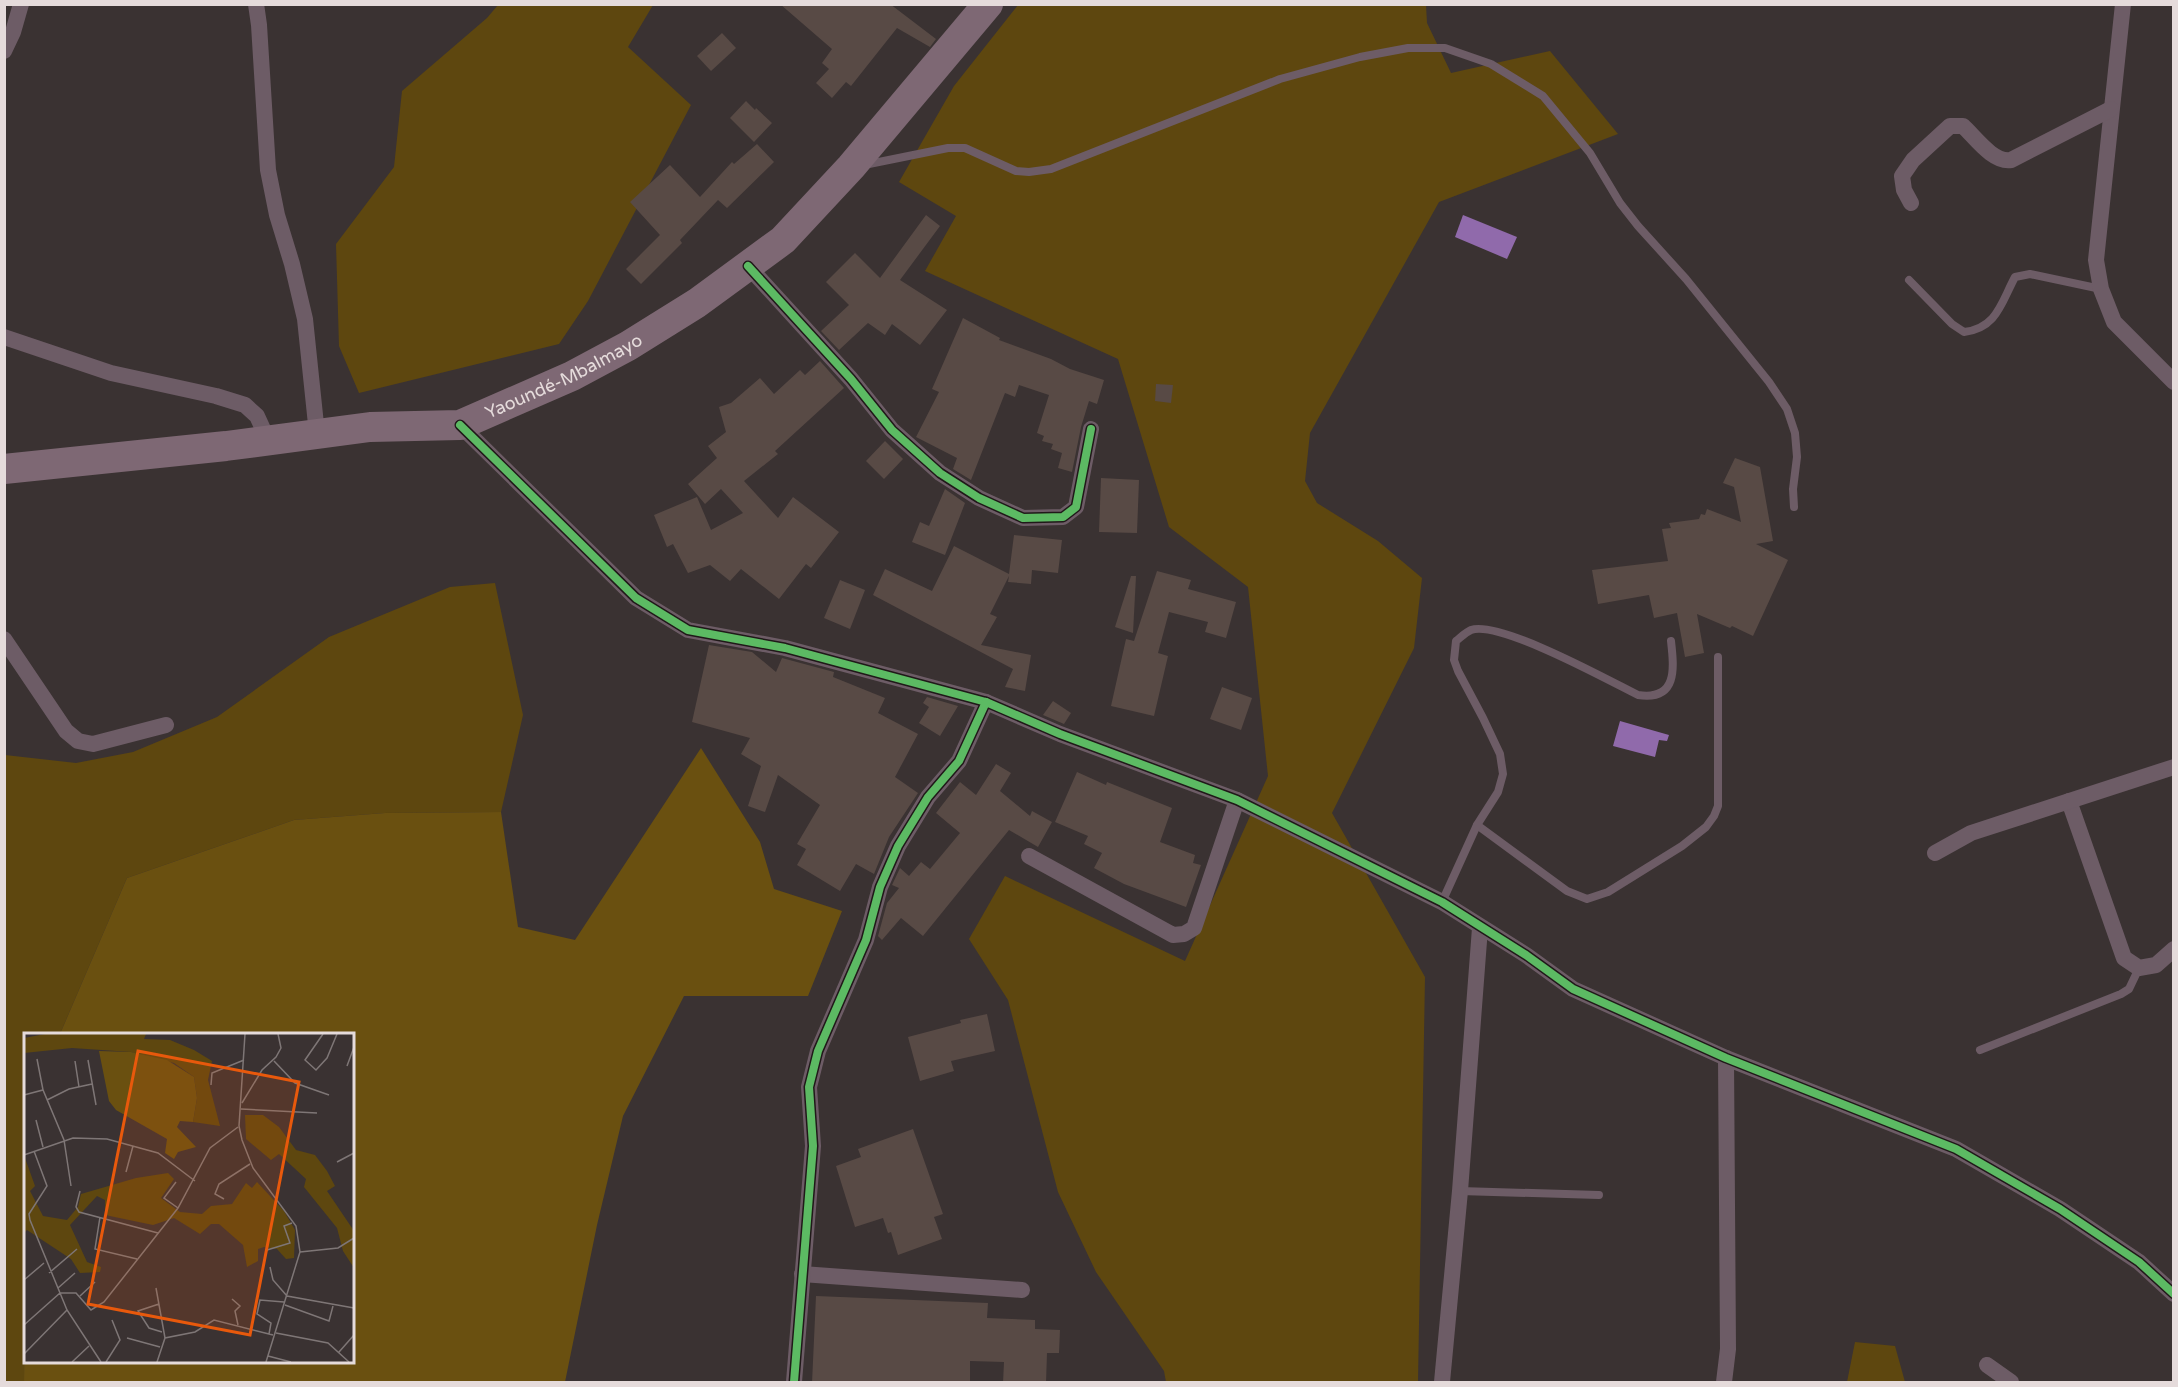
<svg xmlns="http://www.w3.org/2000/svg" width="2178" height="1387" viewBox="0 0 2178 1387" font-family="'Varela Round',sans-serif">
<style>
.green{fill:#5e470f}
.forest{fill:#6a5010}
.water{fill:#906aab}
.building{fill:#584a45}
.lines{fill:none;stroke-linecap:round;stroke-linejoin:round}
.lane{stroke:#6d5c66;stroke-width:8}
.street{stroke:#6d5c66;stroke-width:16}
.highway{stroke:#7e6874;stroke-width:30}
.cycleway-casing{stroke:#201919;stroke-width:11}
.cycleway{stroke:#5cba63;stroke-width:8}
.labels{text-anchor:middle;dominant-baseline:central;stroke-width:6;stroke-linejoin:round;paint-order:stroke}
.street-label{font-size:18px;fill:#e5dbdb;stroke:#201919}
.inset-road{fill:none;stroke:#7e7676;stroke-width:1.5}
.view{fill:#e8590c;fill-opacity:0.15;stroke:#e8590c;stroke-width:3}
.inset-edge{fill:none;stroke:#e5dbdb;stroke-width:3}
</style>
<rect width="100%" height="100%" fill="#3a3232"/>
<g class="green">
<path d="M498,5H653L628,47L691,105L588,301L559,344L359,393L339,346L336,244L394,167L402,91L487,18Z"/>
<path d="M1018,5H1426L1427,23L1451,73L1550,51L1618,134L1439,202L1310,433L1305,481L1317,503L1378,541L1422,578L1414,648L1332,813L1425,977L1418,1382H1166L1164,1371L1096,1272L1058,1192L1008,1000L969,939L1005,876L1185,961L1268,776L1248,587L1169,527L1118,359L925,271L956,216L899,182L954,86Z"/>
<path d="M495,583L523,715L501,812L385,813L294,820L127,878L60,1034H26L24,1382H5V755L76,763L133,752L217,717L329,637L450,587Z"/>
<path d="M1855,1342L1895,1346L1905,1382H1847Z"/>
</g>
<path class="forest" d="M701,748L760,842L774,889L842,911L808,996H684L623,1116L597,1225L565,1382H24L25,1277L26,1362H352V1034H60L127,878L294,820L385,813L501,812L518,927L575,940Z"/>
<g class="water">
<path d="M1463,215L1517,237L1507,259L1455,237Z"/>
<path d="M1620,721L1669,735L1667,741L1659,740L1655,757L1613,746Z"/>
</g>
<g class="building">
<path d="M780,4H890L936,39L930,47L897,28L851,86L846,82L832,98L816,83L829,69L822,63L832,49Z"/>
<path d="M722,33L736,48L711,71L697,56Z"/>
<path d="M746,101L755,110L756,108L772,123L754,142L730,118Z"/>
<path d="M757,144L774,162L727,208L718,200L680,240L682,243L641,284L626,269L660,235L630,202L670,165L700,197L732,162L734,164Z"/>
<path d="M926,215L940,226L900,280L947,310L920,345L892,324L885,335L868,323L839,350L821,331L849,305L826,282L855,253L880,278Z"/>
<path d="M963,318L1000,338L999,340L1051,359L1070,369L1104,380L1097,404L1089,401L1081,427L1072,472L1058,468L1062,453L1051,449L1053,444L1042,441L1044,436L1037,433L1049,395L1019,385L1015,397L1005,393L971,480L953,469L957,458L916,437L939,392L932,389Z"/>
<path d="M820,361L844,388L775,451L778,454L744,481L778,518L793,497L839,532L811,568L806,564L779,599L741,569L730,581L710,565L688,573L673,544L667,547L654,515L697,497L711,530L743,513L721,489L705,504L688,484L717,458L708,446L726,432L719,407L731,403L760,378L774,394L800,370L805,375Z"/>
<path d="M1156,384L1173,385L1171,403L1155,401Z"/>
<path d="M885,441L903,459L884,479L866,461Z"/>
<path d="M1735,458L1760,467L1773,541L1756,544L1788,560L1753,636L1732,626L1730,628L1697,614L1704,653L1685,657L1677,613L1654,618L1649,595L1598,604L1592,570L1668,561L1662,529L1671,528L1669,523L1699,519L1701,514L1705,515L1707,509L1741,522L1734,487L1723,483Z"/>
<path d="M1101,478L1139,480L1137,533L1099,532Z"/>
<path d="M945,489L965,503L945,555L912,542L920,522L929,526Z"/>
<path d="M1014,535L1062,540L1058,573L1032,570L1031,584L1008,582L1009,576L990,614L997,617L981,645L1031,655L1025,691L1005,687L1013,669L873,595L885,569L932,591L954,546L1009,574Z"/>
<path d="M1157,571L1191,580L1188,589L1236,602L1226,638L1205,632L1208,622L1169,612L1158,653L1168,656L1154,716L1111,706L1126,639L1134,641Z"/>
<path d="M1131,576H1136L1133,633L1115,627Z"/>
<path d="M840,580L865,590L850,629L824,618Z"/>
<path d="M709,645L752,652L776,672L782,658L834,672L833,677L885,698L878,713L918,734L895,777L918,793L889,837L874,874L856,864L840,891L797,865L806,849L797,844L820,805L778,775L765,812L748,806L761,766L741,754L750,738L692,722Z"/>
<path d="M1222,687L1252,698L1241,730L1210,719Z"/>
<path d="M927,697L958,706L940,736L919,723L929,707L923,703Z"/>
<path d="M1053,701L1071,713L1064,724L1043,715Z"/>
<path d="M996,764L1011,773L1000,791L1030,816L1032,811L1052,822L1038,847L1009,830L923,936L901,918L882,940L878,936L887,903L899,888L892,885L900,868L909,876L921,862L930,869L960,833L936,813L960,782L976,795Z"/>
<path d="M1077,772L1106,785L1107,782L1172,808L1160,842L1195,855L1193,863L1201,865L1186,907L1124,884L1094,868L1102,853L1084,844L1088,836L1055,822Z"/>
<path d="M987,1014L995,1051L951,1061L954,1071L920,1081L908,1037L961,1023L960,1020Z"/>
<path d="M913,1129L943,1214L934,1217L942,1239L898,1255L891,1232L888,1233L883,1218L855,1227L836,1166L861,1157L858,1149Z"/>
<path d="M816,1296L988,1303L987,1318L1035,1320V1329L1060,1330L1059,1353H1047L1046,1383H1003L1004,1362L970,1361V1383H812Z"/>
</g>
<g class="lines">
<g class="lane">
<path d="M864,165L948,148H965L1016,171L1029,172L1051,169L1280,79L1360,57L1408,48H1445L1491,64L1543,96L1590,153L1620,203L1638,226L1686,279L1769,382L1787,409L1795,433L1797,457L1793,489L1794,507"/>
<path d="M1909,280L1952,324L1964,332C1997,328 2001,303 2015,277L2030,274L2101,289"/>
<path d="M1477,825L1567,891L1587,899L1608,892L1682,846L1706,827L1714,816L1718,806V657"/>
<path d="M1442,902L1477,825L1498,792L1503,774L1500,754L1483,718L1458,671L1454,660L1456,641C1460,638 1466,632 1471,630C1499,620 1608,680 1638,695C1678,701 1674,668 1671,641"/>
<path d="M1980,1050L2121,994L2129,989L2139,968"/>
<path d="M1460,1191L1599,1195"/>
</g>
<g class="street">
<path d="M256,4L259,25L268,170L277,215L292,264L305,319L317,434"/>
<path d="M2123,4L2096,260L2101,289L2114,322L2174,382"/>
<path d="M4,51L13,32L21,4"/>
<path d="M1911,203L1904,190L1902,176L1913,160L1950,126H1963C1975,137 1993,163 2011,160L2111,109"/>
<path d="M748,266L851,379L892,430L940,473L979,498L1023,518L1063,517L1076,507L1091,429"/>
<path d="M4,337L111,373L216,396L245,405L257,416L268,440"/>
<path d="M460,425L636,598L688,630L785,648L986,702L1060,734L1237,800L1442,902L1526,955L1573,989L1726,1058L1956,1149L2060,1209L2139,1262L2174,1294"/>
<path d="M4,639L66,731L78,741L93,744L166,725"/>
<path d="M2069,801L2124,958L2139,968L2156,965L2174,949"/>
<path d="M1935,853L1971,833L2174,767"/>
<path d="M1029,856L1173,935L1184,934L1194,928L1237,800"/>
<path d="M802,1274L1022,1290"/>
<path d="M1987,1365L2011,1382"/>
<path d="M794,1382L813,1146L809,1087L818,1051L866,940L880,887L898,846L928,797L959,761L986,702"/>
<path d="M1442,1382L1460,1191L1480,928"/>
<path d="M1724,1382L1728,1349L1726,1058"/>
</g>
<path class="highway" id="s1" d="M4,469L226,446L370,427L460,425L572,376L628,346L697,303L783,240L851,167L988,4"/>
<defs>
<g id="cycleway">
<path d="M748,266L851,379L892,430L940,473L979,498L1023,518L1063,517L1076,507L1091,429"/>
<path d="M460,425L636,598L688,630L785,648L986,702L1060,734L1237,800L1442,902L1526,955L1573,989L1726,1058L1956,1149L2060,1209L2139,1262L2174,1294"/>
<path d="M794,1382L813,1146L809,1087L818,1051L866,940L880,887L898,846L928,797L959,761L986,702"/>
</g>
</defs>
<use href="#cycleway" class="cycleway-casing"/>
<use href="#cycleway" class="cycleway"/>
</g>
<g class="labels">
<g class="street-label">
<text stroke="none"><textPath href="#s1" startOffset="573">Yaoundé-Mbalmayo</textPath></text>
</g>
</g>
<g transform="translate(24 1033)">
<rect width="330" height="330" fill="#3a3232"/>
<path d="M21,1H122L120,6L146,7L170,17L188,28L184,47L196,93L169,89L173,65L170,44L150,30L107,19L48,15L0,20V5ZM221,82H239L255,94L272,117L291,122L303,138L311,153L303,158L330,198V235L319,218L313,195L280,154L282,146L255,121L247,127L222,106ZM1,125L11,153L6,158L19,183L43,187L54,174L57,161L112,145L144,140L150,146L137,165L156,179L178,181L187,173L208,171L222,150L228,155L233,149L260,178L271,197L270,225L262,226L253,216L240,214L234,216V228L223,234L219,212L195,191H187L176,201L150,185L129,192L81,182V167L73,163L46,192L63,229L77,234L76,239L56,240L47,226L3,197L0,200Z" fill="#5e470f"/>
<path d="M75,18L107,19L143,27L170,44L173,65L169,89L156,88L153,94L172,114L154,119L150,126L141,120L143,106L92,77L85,68Z" fill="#6a5010"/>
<path class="inset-road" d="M221,1L215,93L218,107L229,135L272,193L276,219L242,329M299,1L281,27L292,37L303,25L313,1M13,26L19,57M64,27L72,72M51,28L55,54M250,28L271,50L305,62M323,33L330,14M187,52L188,40L220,27M0,62L19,57L40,107L47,153M23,67L45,56L68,51M218,70L238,37L252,24L257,15L254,1M217,76L293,80M12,87L19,114M10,118L23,153L5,181L6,187L43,277L77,329M0,122L49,105L83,106L134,120L171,148M313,129L330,120M102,139L109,113M152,149L140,165L154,175M56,158L52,174L55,179L134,200M200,166L191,161L195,151L226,131M76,184L71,216L113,226M243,217L266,210L260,193L268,190M276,219L314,215L330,205M246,234L249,247L263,263L330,275M25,240L53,216M0,247L20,230M34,255L51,240M132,255L141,305M56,263L71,249M208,266L216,273L211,278L214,292M135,271L114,278L125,295L138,299M261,272L305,288L309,273M0,292L36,260H52L67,277L80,269L154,175L186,115L214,94M252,300L304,310L325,329M245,301L247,290L233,281L236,267L260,269M103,305L136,314M315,319L330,302M0,321L43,277M244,323L267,329M48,329L65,313M82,329L96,307L88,287M133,329L141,305L171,299L190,287L249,302"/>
<path class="view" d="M114,18L275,49L226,302L64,271Z"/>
<rect width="330" height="330" class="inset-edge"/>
</g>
<rect width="2178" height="1387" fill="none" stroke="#e5dbdb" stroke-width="12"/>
</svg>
